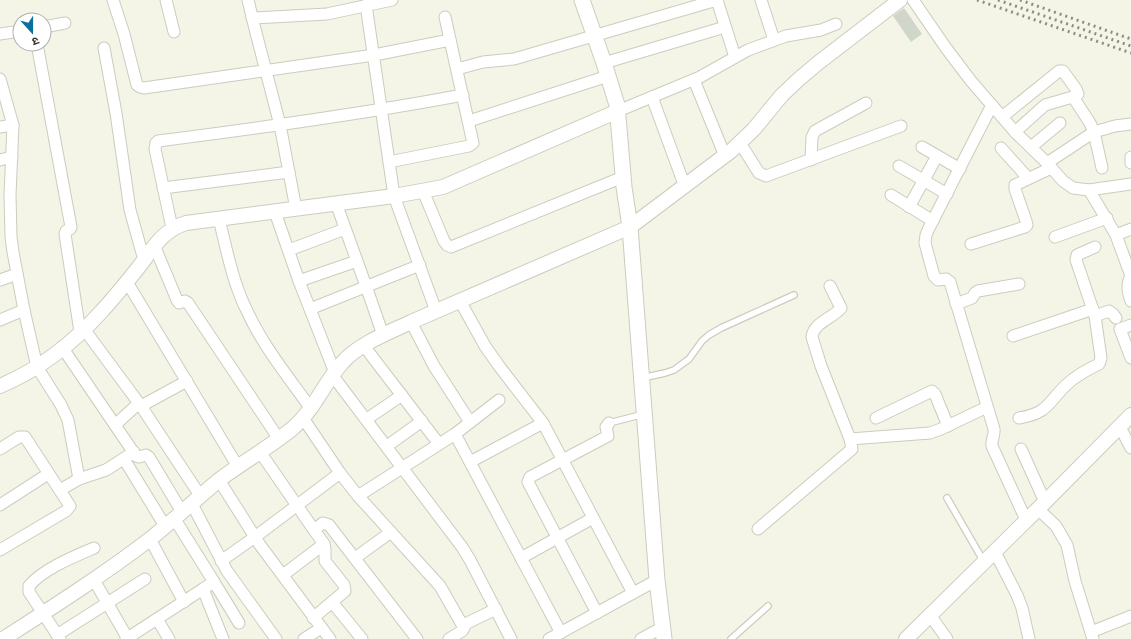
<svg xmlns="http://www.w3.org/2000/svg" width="1131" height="639" viewBox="0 0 1131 639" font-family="'Roboto Condensed','Noto Sans Devanagari',sans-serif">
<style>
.building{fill:#d0d7ca}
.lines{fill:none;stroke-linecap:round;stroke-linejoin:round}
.service-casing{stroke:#ccccbe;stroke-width:8}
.minor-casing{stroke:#ccccbe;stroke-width:13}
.tertiary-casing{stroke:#ccccbe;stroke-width:16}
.secondary-casing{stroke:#ccccbe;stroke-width:17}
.service{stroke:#fff;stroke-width:5.5}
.minor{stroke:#fff;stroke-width:11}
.tertiary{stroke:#fff;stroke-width:14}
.secondary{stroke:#fff;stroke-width:15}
.rail{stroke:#8d8d83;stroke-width:3;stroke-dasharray:2 4;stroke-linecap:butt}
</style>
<rect width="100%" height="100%" fill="#f5f5e7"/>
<path class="building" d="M904,8L922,34L911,42L893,16Z"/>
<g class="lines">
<defs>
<g id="service">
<path d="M642,378L665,373L674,370L689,359L702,341L709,335L721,328L794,295"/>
<path d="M609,423L644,414"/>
<path d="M947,498L984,562"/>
<path d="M731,639L768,606"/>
</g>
<g id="minor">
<path d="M113,0L124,34L137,85L140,87L144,88L374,55L450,40"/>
<path d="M166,0L174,32"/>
<path d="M248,0L255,29L280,125L296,209"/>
<path d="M717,0L735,57"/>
<path d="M761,0L774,40"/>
<path d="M913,0L946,48L971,81L1015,132L1047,163L1063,181L1073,188L1089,190L1131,184"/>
<path d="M366,5L394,196L436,311"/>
<path d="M252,18L327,14L392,0"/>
<path d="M44,27L65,23"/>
<path d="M0,34L20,31"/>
<path d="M37,44L71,227L70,229L66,231L65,234L80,332"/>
<path d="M104,48L116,113L130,210L144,260"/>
<path d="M604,63L725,27"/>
<path d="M457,69L483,62L514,59L717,0"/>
<path d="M0,79L13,125L10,195L11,237L13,252L24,310L37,367L61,405L68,420L79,479"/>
<path d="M694,80L725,156"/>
<path d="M652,97L685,187"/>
<path d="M1073,97L1090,123L1094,132L1115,126L1131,124"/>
<path d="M992,105L928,230L926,235L925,243L934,276L938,280L946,279L950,282L994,429C995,435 991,440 992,446L1026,520"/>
<path d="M618,111L700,77L748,50L786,36L821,30L836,24"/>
<path d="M1002,117L1059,71H1063L1076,89L1078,94L1076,96L1045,105L1015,132"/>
<path d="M469,121L608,76"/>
<path d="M0,127L13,125"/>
<path d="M740,143L759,173L766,176L901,126"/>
<path d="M922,147L960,169"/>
<path d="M1031,147L1060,123"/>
<path d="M1001,148L1028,178"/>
<path d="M1131,157V163"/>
<path d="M0,160L12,157"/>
<path d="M811,160L812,137L815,131L866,103"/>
<path d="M389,162L469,146L473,143L445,17"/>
<path d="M1047,163L1094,132L1102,168"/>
<path d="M899,166L947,194"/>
<path d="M163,188L289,172"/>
<path d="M1089,190L1116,235L1131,276C1126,285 1128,293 1131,301"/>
<path d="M423,191L444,241L447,245L451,247L623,177"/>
<path d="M891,195L933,221"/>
<path d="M336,203L366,286L383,335"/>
<path d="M909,207L937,156"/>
<path d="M275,212L299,281L335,373"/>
<path d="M219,219C227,251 233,284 248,313C263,346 290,379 311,409"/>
<path d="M172,228L155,149L156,143L158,141C260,128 362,114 463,95"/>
<path d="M1116,235L1131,229"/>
<path d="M1055,237L1107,218"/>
<path d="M971,244L1025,227L1027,225L1026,221L1015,189V185L1051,168"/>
<path d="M154,245L177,300L179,303L185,301L188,303L279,439"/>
<path d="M1095,247L1077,255L1076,260L1095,316"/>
<path d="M289,250L345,229"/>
<path d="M0,280L17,274"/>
<path d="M299,281L357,261"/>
<path d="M127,282L238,467"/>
<path d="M460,301L485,346L499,366L543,423L633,593"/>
<path d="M956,304L972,298L975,293L978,291L1019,284"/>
<path d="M310,309L420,265"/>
<path d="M0,320L24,310"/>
<path d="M411,322L434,366L470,422"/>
<path d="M1131,325L1120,329L1131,358"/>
<path d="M84,329L141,406L201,497"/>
<path d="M1013,336L1093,309"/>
<path d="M364,346L439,444"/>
<path d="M62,347L136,456L139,457L146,455L149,457L182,512"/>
<path d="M333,376L462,547L470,560L511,639"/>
<path d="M141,406L187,381"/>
<path d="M303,418L340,473L358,496L455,434L499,400"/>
<path d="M876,418L932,391L935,394L948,426"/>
<path d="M1019,418C1048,413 1047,404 1065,386C1075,376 1087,370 1099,364L1101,358L1095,316L1109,311L1113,314L1116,318"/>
<path d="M367,419L402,395"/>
<path d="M115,425L139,403"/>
<path d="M1120,427L1131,448"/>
<path d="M455,434L561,633"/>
<path d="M850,439L930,433L941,429L987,407"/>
<path d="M387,446L422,421"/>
<path d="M0,449L19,437H25L70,506L66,511L0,550"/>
<path d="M1021,449L1045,502"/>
<path d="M260,452L314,530L323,523L329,525L417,639"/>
<path d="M124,459L165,526"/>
<path d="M470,462L543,423"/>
<path d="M219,480L260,545L330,639"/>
<path d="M60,490L79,479L106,470L134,452"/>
<path d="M358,496L440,586L464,628L462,631L449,639"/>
<path d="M192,504L227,571L276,639"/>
<path d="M0,505L48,474"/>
<path d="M1038,509L1056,526L1067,545L1075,581L1093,639"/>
<path d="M174,518L214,582L203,589L223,639"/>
<path d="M758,529L852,449L850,439L821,366L812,337C814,322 832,319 841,308L830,286"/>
<path d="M150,539L184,602"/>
<path d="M995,552L1017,595L1022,608L1029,639"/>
<path d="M355,558L391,532"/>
<path d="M521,558L593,518"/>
<path d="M221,561L255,537L340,473"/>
<path d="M283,575L324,544"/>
<path d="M94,580L128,639"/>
<path d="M214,582L239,623"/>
<path d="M332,602L362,639"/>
<path d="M597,613L528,482L530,477L608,436L606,427L609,423"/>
<path d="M930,615L947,639"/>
<path d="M313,618L345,591L344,585L325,561V549L324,544L314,530"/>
<path d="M157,619L169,639"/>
<path d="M463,625L496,609"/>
<path d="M1091,632L1131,616"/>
<path d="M57,635L145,579"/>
<path d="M60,639L29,592V586C43,569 73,557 94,548"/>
<path d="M126,639L203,589"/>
<path d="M304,639L321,628"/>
<path d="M549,639L657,580"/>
<path d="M641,639L663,627"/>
</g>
<g id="tertiary">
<path d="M0,386C38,370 73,343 101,312C114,298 126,283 138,268C153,249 161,231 186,223L394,196L443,187L618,111"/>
<path d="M3,639C53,607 103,575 150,539C174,520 196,499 219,480C243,462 270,447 293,428C314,410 324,383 342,363C358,344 390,332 411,322L630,227L731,151L754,129L782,95L799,79L818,63L900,0"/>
<path d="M906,639L1045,502L1131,415"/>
</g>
<path id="secondary" d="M582,0L604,63L617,105L624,187L630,227L657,580L664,639"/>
</defs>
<use href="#service" class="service-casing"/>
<use href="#minor" class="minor-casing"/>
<use href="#tertiary" class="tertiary-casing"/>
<use href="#secondary" class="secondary-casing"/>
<use href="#service" class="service"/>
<use href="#minor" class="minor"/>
<use href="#tertiary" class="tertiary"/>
<use href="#secondary" class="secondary"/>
<g class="rail">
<path d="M977,0L1131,53"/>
<path d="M998,0L1131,46"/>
<path d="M1020,0L1131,39"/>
</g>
</g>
<g transform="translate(32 32) rotate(159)"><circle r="19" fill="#ffffff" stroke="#aeaeac"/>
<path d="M0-3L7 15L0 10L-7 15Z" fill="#0a719e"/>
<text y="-6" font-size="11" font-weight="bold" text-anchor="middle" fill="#34342f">उ</text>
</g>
</svg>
